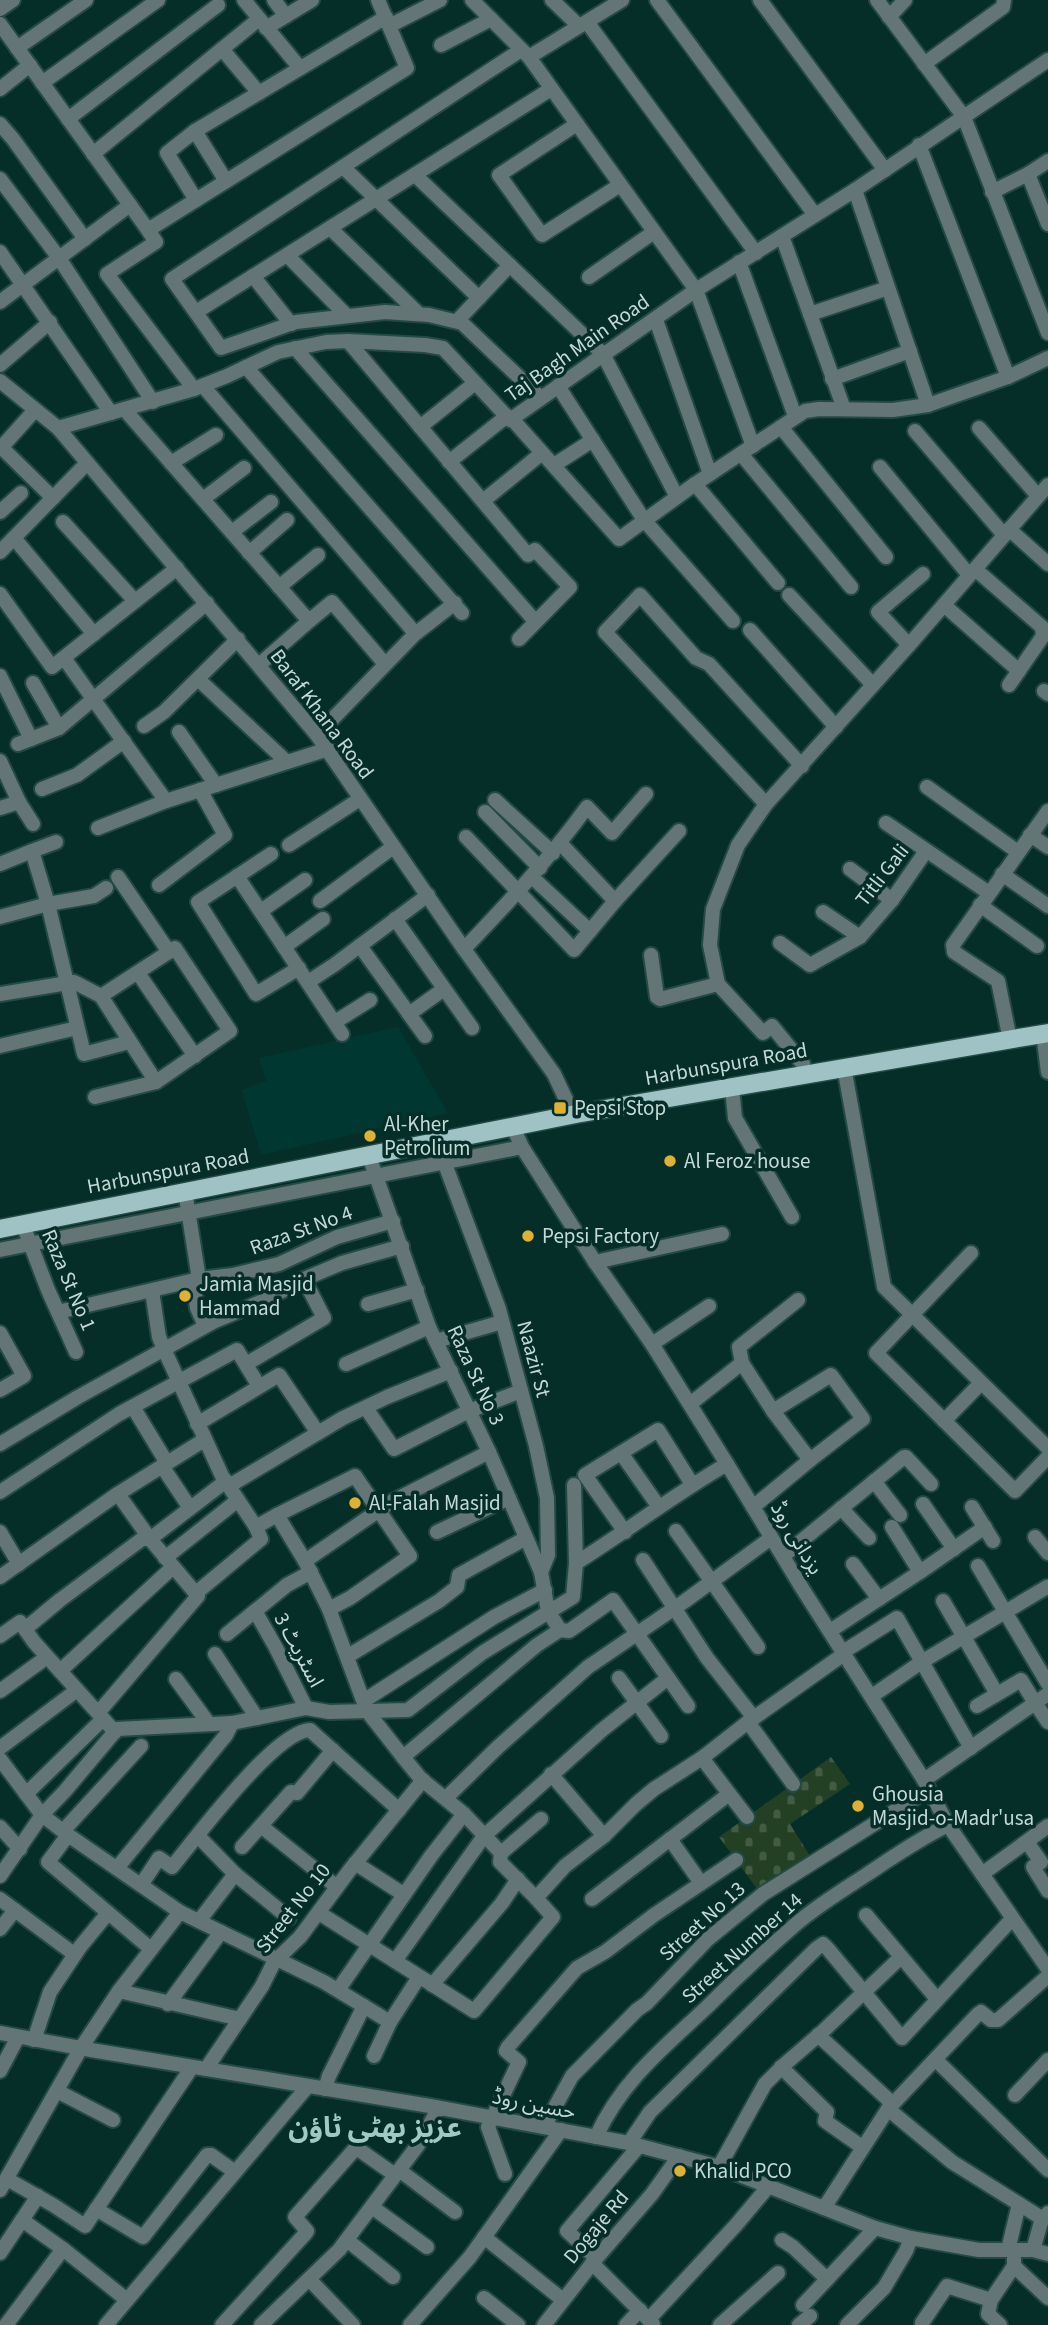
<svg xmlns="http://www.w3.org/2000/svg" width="1048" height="2325" viewBox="0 0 1048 2325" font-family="'Source Sans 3','Noto Sans Arabic',sans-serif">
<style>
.built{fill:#003831}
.cemetery{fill:url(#cemetery-stones)}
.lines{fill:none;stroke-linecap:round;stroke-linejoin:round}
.minor-casing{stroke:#244a45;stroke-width:18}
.major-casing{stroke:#244a45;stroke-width:21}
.minor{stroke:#647576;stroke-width:14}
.major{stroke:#9fc3c5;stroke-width:18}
.poi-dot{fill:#deb133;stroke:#052e29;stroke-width:2.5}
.labels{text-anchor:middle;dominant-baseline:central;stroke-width:7;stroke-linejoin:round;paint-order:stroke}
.street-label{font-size:21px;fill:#c5dad6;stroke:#052e29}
.poi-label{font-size:21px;fill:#c5dad6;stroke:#052e29;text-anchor:start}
.district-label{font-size:28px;font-weight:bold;fill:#9fc9c1;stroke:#052e29}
</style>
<defs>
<pattern id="cemetery-stones" width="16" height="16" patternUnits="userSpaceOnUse" patternTransform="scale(1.75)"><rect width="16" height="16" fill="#244024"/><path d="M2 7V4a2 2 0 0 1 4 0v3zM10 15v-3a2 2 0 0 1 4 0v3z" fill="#425b43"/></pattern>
</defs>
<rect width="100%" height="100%" fill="#052e29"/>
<path class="built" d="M398,1027L448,1113L261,1155L242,1090L266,1081L259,1058Z"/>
<path class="cemetery" d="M831,1757L850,1784L790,1824L810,1856L760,1893L719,1837Z"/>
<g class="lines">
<defs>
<g id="minor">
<path d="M244,0L300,68"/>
<path d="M274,0L286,16"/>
<path d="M472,0L528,56"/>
<path d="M552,0L579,26"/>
<path d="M622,0L529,57L696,290L753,446"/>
<path d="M657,0L815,215"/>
<path d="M760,0L885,170"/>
<path d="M877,0L964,117L1048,333"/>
<path d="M0,9L13,0"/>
<path d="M889,17L905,0"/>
<path d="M587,22L756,253"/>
<path d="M0,24L148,230L407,68L378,0"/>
<path d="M389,26L440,0"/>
<path d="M266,28L312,0"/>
<path d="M441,45L491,19"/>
<path d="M17,48L86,0"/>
<path d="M222,49L259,93"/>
<path d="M521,50L172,279L221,348L296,322L385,312L429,315L462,323L541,398"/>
<path d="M924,64L1003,7L1004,0"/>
<path d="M42,83L158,0"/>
<path d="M0,89L30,65"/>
<path d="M68,119L218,5"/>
<path d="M0,124L13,139L85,239"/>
<path d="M577,124L499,175L542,235L620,185"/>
<path d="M195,131L226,181"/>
<path d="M919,145L1008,377"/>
<path d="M93,154L259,19"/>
<path d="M343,167L479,298"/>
<path d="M1028,174L1048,224"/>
<path d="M415,175L603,354L677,497"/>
<path d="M0,179L59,258L153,402"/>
<path d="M855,190L928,405"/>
<path d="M992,192L1028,174L1048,161"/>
<path d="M196,200L167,153L195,131L386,17"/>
<path d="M330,228L419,314"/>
<path d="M148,230L156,242L107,274L194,389"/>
<path d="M782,236L844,409"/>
<path d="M0,252L111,413"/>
<path d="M287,255L347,316"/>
<path d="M739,262L795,416"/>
<path d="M253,276L291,324"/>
<path d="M589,277L654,232"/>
<path d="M0,302L130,205"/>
<path d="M196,312L551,89"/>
<path d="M810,314L888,288"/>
<path d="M656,320L710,474"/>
<path d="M457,321L510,265"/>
<path d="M348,341L528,555L535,550L570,587L519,639"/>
<path d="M295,348L535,621"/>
<path d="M0,365L50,322"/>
<path d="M246,367L462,613"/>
<path d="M832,379L910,351"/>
<path d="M0,381L58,428L317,735L464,949L554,1074L569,1106"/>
<path d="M203,386L415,633"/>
<path d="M558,386L644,520L733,621"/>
<path d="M125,410L309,621L259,665"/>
<path d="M512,419L619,539L695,484L805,411L819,409L893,410L928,405L1008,377L1048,358"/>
<path d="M420,427L475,383"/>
<path d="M781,427L886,557"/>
<path d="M58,428L194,389L227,376L278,352L326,342L348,341L425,345L443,348L510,420L696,290L855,190L1048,60"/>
<path d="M979,428L1038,496"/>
<path d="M915,431L1004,535"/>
<path d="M2,448L53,498"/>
<path d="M0,449L35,410"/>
<path d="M742,455L851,587"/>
<path d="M449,462L507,416"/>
<path d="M171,463L216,435"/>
<path d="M554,465L593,440"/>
<path d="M880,467L969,575"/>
<path d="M695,484L778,583"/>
<path d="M203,499L244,468"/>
<path d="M483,501L542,453"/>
<path d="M0,512L21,493"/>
<path d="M63,522L135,601"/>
<path d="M1009,529L1048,564"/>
<path d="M232,532L271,502"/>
<path d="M14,538L94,634"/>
<path d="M0,552L87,463"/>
<path d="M249,553L287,520"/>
<path d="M975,569L1042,627L1043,636L1009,685"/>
<path d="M279,587L318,555"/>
<path d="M0,594L52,667L177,568"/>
<path d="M789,595L873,685"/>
<path d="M944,605L1019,671"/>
<path d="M309,621L332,602L385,664"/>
<path d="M750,630L836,727"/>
<path d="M909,645L878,612L923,574"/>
<path d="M64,658L166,801L328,749"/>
<path d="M0,676L31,739"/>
<path d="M198,679L287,762"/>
<path d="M33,683L59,728"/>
<path d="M1044,691L1048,694"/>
<path d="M144,726L164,712L238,639"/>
<path d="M179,732L216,785"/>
<path d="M317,735L415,634L455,603"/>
<path d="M18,744L59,728L207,603"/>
<path d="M0,761L19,802L0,808"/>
<path d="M927,787L1018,852"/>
<path d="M42,789L77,775L124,741"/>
<path d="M495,800L553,853"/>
<path d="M19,802L33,824"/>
<path d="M766,804L605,632L640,595L696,658L709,664L802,766"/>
<path d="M485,812L540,868"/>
<path d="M886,823L989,893"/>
<path d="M98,828L166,801"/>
<path d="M1030,835L1048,847"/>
<path d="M466,837L574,950L615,901L679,831"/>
<path d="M561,844L615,901"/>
<path d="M289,845L360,799"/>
<path d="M32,851L56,842"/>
<path d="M271,854L198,902L256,994L299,968"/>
<path d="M0,864L32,851L48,904L94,896L106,888"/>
<path d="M850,869L892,900"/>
<path d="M1002,874L1048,906"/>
<path d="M237,876L342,1034"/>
<path d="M118,877L169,952"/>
<path d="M532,877L590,931"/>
<path d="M159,885L225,835L200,790"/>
<path d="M320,901L393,847"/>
<path d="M980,905L1037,946"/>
<path d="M261,911L305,880"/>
<path d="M823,912L860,937"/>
<path d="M0,917L48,904L84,1054L129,1042"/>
<path d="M395,919L472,1028"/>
<path d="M780,943L810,965L860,937L892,900L926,851"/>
<path d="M360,946L425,1036"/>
<path d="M284,947L323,919"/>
<path d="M464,949C508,903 550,858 587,807L612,833L646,794"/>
<path d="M651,955L657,997L660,999L718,984"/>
<path d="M138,973L195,1056"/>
<path d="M308,982L334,965L428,895"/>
<path d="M0,994L74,982L101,996L156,1082L230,1031L175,948L101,996"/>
<path d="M409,1014L444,989"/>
<path d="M335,1022L370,1000"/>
<path d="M1008,1030L998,981L954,952L953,945L1048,811"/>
<path d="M1043,1033L1048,1072"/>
<path d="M0,1046L77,1028"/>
<path d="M803,1064L772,1026L763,1033L718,984L710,945L713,909L738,845L766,804L909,645L1048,485"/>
<path d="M844,1067L884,1287L1048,1448"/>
<path d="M732,1088L735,1118L792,1217"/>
<path d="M95,1097L156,1082"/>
<path d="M513,1127L522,1147L595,1262L652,1344L727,1464L802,1588L924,1780L948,1825L1048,1969"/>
<path d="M369,1156L429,1327L489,1452L541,1572L548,1611L560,1630"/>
<path d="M445,1164L499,1309L536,1446L547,1498L548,1555L541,1572"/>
<path d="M185,1191L199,1279"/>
<path d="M23,1225L48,1290L76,1352"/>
<path d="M0,1250L522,1147"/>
<path d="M971,1253L876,1353L1015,1491L1048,1457"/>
<path d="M595,1262L722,1234"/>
<path d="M193,1280L197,1308L205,1326"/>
<path d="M152,1291L159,1337L164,1349L222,1476L256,1527L277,1515"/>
<path d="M368,1304L417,1290"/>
<path d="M58,1312L199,1279L233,1275L279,1264L337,1237L393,1221"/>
<path d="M0,1333L24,1376L0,1390"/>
<path d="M436,1341L502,1322"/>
<path d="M652,1344L709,1306"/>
<path d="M742,1363L739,1347L798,1300"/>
<path d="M246,1364L324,1318L304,1279"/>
<path d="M346,1364L429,1327"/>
<path d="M690,1404L742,1363L773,1411L810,1460L753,1507"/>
<path d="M133,1407L167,1463"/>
<path d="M366,1408L394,1449L469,1411L521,1391"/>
<path d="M773,1411L831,1375L863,1419L810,1460"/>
<path d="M944,1421L981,1383"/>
<path d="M197,1424L279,1375L318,1433"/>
<path d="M0,1444L78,1397L215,1321L263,1301L304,1279L342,1263L402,1246"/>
<path d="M489,1452L391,1502L305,1561L329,1609L367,1711L403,1757L537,1645L560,1630L569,1631L613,1600L688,1706"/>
<path d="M621,1453L659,1507"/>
<path d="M162,1466L190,1508"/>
<path d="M874,1481L900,1515"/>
<path d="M574,1485L576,1563"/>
<path d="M229,1486L343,1418L387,1397L451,1371"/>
<path d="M0,1492L119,1414L237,1350L259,1386"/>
<path d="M118,1494L150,1539L226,1481"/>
<path d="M923,1504L954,1549"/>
<path d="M972,1507L993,1541"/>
<path d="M841,1508L869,1538"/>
<path d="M892,1527L920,1572"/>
<path d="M676,1531L758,1647"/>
<path d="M0,1532L19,1564"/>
<path d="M437,1532L509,1498"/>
<path d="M625,1532L585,1475L658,1430L692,1484"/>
<path d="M1035,1537L1048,1553"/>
<path d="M783,1556L904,1457H906L931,1484"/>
<path d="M165,1558L238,1500"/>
<path d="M643,1560L707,1658L754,1718"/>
<path d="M305,1561L277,1515L355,1476L410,1556L350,1598L329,1609"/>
<path d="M853,1564L879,1599"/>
<path d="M978,1566L1048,1684"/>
<path d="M0,1577L116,1495L204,1440"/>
<path d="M196,1593L261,1539L256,1527"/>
<path d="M943,1601L997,1694"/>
<path d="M255,1611L275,1646L306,1708"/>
<path d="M25,1629L60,1600L142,1539H150L198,1596L98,1713"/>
<path d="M830,1631L920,1572L985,1527"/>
<path d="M227,1634L287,1585L311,1572"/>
<path d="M0,1636L20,1622L34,1642L115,1732"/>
<path d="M843,1652L897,1618L971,1748"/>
<path d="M215,1654L257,1718"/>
<path d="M348,1656L439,1601L457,1587L459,1575L526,1538"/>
<path d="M60,1671L173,1567"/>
<path d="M619,1678L661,1736"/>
<path d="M176,1679L209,1724"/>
<path d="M0,1691L47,1657"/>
<path d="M1048,1694L1035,1703L1048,1722"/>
<path d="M872,1696L923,1661L1047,1587L1048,1588"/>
<path d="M365,1700L494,1617L545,1590"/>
<path d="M0,1748L77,1690"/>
<path d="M403,1757L421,1779L464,1814L501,1853L500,1862L536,1898L565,1866L604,1836L636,1804L654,1789L702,1758"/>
<path d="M0,1759L42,1815L68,1835L180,1912"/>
<path d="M551,1774L604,1836"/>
<path d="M924,1780L1035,1703L1021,1680L977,1706"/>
<path d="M793,1784L748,1722L844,1654"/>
<path d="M26,1794L103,1719"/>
<path d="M446,1798L498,1747L588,1667L685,1601L771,1538"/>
<path d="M747,1817L702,1758L748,1722"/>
<path d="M261,1826L337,1887"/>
<path d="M0,1827L20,1849"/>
<path d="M63,1831L141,1746"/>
<path d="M68,1835L48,1862L151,1949"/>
<path d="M198,1836L235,1874"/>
<path d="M670,1839L701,1883"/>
<path d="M1027,1842L1041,1862L1033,1867L1048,1891"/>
<path d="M242,1847L291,1792L297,1793L333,1750"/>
<path d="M501,1853L541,1819"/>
<path d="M355,1863L403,1894"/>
<path d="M117,1868L226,1735L232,1723"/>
<path d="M982,1874L1048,1826"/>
<path d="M0,1876L42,1815L65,1791L117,1729L232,1723L306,1708L329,1712L408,1710L482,1653L573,1597L576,1563C627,1531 675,1494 727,1464"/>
<path d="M141,1885L159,1858L172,1867C196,1838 275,1731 310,1730L399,1810"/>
<path d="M0,1899L74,1954"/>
<path d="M592,1899L729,1794"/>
<path d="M319,1913L474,2011L553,1917L536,1898"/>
<path d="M866,1915L937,1999"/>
<path d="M199,1921L235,1874L289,1918"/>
<path d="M0,1929L15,1910"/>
<path d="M395,1961L484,1836L602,1730L668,1678"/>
<path d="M432,1985L502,1903L518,1879"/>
<path d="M338,1990L431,1856L464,1814"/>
<path d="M119,1991L240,2019"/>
<path d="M168,2004L221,1932L324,1982L390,2022L419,1977"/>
<path d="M0,2033L91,2050L430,2106L629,2143L719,2167L875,2228L911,2238L979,2250H1033L1048,2254"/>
<path d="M818,2035L893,2104"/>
<path d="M34,2040L50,1992L80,1947L108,1913"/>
<path d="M374,2056L390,2022"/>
<path d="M936,2060L1048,2170"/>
<path d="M781,2067L827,2112L825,2121L862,2147"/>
<path d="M206,2069L262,1986L274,1962L300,1937L349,1871L423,1780"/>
<path d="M0,2071L18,2037"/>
<path d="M325,2089L329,2076L364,2006"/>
<path d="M57,2091L113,2120"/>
<path d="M1015,2095L1048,2060"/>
<path d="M888,2109L952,2162L1043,2219"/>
<path d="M544,2127L572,2076L637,2010L647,2003L708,1939L763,1894L928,1790"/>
<path d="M596,2137C621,2082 662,2049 706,2008C735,1979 765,1951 796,1924C817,1906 843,1890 866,1875C893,1857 919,1839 948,1825"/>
<path d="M629,2143L650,2112L817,1948L823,1944L828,1949L902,2038L1012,1919"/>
<path d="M719,2167L765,2084L785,2064L821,2033L901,1957"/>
<path d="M399,2170L455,2212"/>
<path d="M505,2174L488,2127L519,2062L506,2051L508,2047L577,1968L605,1952L654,1915L736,1860"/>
<path d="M7,2179L53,2205L85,2226L192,2067"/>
<path d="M0,2190L81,2048L119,1991L180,1912L221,1932"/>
<path d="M372,2207L427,2247"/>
<path d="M824,2208L888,2109L978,2014L981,2012L991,2020H998L1048,1976"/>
<path d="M96,2209L143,2237L207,2155H211L235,2172"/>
<path d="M22,2220L38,2196"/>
<path d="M484,2237L563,2300"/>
<path d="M347,2240L393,2277"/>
<path d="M782,2240L793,2247L827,2279"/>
<path d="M1008,2250L1019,2204"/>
<path d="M1033,2250L1041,2222L1048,2213"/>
<path d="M0,2253L22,2220L63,2249"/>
<path d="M596,2258L567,2231L639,2146"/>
<path d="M1014,2258V2266L1048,2298"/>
<path d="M592,2263L653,2324"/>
<path d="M309,2279L353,2325"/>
<path d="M484,2298L518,2325"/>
<path d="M803,2305L875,2228"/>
<path d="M649,2319L736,2225L768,2187"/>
<path d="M922,2323L947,2286L991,2300"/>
<path d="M6,2325L63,2249L127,2300"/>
<path d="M106,2325L308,2086"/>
<path d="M222,2325L305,2234L307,2231L295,2217L354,2150L358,2149L395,2175"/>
<path d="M261,2325L339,2250L418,2145L439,2108"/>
<path d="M410,2325L470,2257L561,2130"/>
<path d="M544,2325L594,2261L652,2194L679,2156"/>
<path d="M626,2325L640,2310"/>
<path d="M720,2325L778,2273"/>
<path d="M799,2325L810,2316"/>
<path d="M847,2325L884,2288L906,2251L911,2238"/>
<path d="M1000,2325L988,2314L991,2300L1014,2266"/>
</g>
<path id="major" d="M0,1229L576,1114L1048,1033"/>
</defs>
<use href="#minor" class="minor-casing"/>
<use href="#major" class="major-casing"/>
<use href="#minor" class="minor"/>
<use href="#major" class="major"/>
</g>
<g class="poi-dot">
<rect x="553" y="1101" width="14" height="14" rx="3.5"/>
<circle cx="370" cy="1136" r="7"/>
<circle cx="670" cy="1161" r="7"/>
<circle cx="528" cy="1236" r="7"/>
<circle cx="185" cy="1296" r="7"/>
<circle cx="355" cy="1503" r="7"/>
<circle cx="858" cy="1806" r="7"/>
<circle cx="680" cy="2171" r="7"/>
</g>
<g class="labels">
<g class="street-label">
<text transform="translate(577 348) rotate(-35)">Taj Bagh Main Road</text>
<text transform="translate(322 714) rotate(53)">Baraf Khana Road</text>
<text transform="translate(882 875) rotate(-52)">Titli Gali</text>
<text transform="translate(726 1064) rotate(-10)">Harbunspura Road</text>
<text transform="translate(168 1171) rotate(-11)">Harbunspura Road</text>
<text transform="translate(301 1230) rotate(-20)">Raza St No 4</text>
<text transform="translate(69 1280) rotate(67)">Raza St No 1</text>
<text transform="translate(534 1359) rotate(75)">Naazir St</text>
<text transform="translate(476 1375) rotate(65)">Raza St No 3</text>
<text transform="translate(797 1538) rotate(59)">یزدانی روڈ</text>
<text transform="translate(299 1650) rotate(62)">اسٹریٹ 3</text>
<text transform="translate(293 1908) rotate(-52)">Street No 10</text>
<text transform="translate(702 1921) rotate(-42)">Street No 13</text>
<text transform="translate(742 1948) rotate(-42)">Street Number 14</text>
<text transform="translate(534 2104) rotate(11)">حسین روڈ</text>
<text transform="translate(596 2227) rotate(-50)">Dogaje Rd</text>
</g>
<g class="poi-label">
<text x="574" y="1108">Pepsi Stop</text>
<text x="384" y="1124">Al-Kher<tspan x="384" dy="24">Petrolium</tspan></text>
<text x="684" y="1161">Al Feroz house</text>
<text x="542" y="1236">Pepsi Factory</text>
<text x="199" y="1284">Jamia Masjid<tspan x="199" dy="24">Hammad</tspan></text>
<text x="369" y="1503">Al-Falah Masjid</text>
<text x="872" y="1794">Ghousia<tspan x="872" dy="24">Masjid-o-Madr'usa</tspan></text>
<text x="694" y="2171">Khalid PCO</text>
</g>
<g class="district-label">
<text x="375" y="2128">عزیز بھٹی ٹاؤن</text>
</g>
</g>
</svg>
